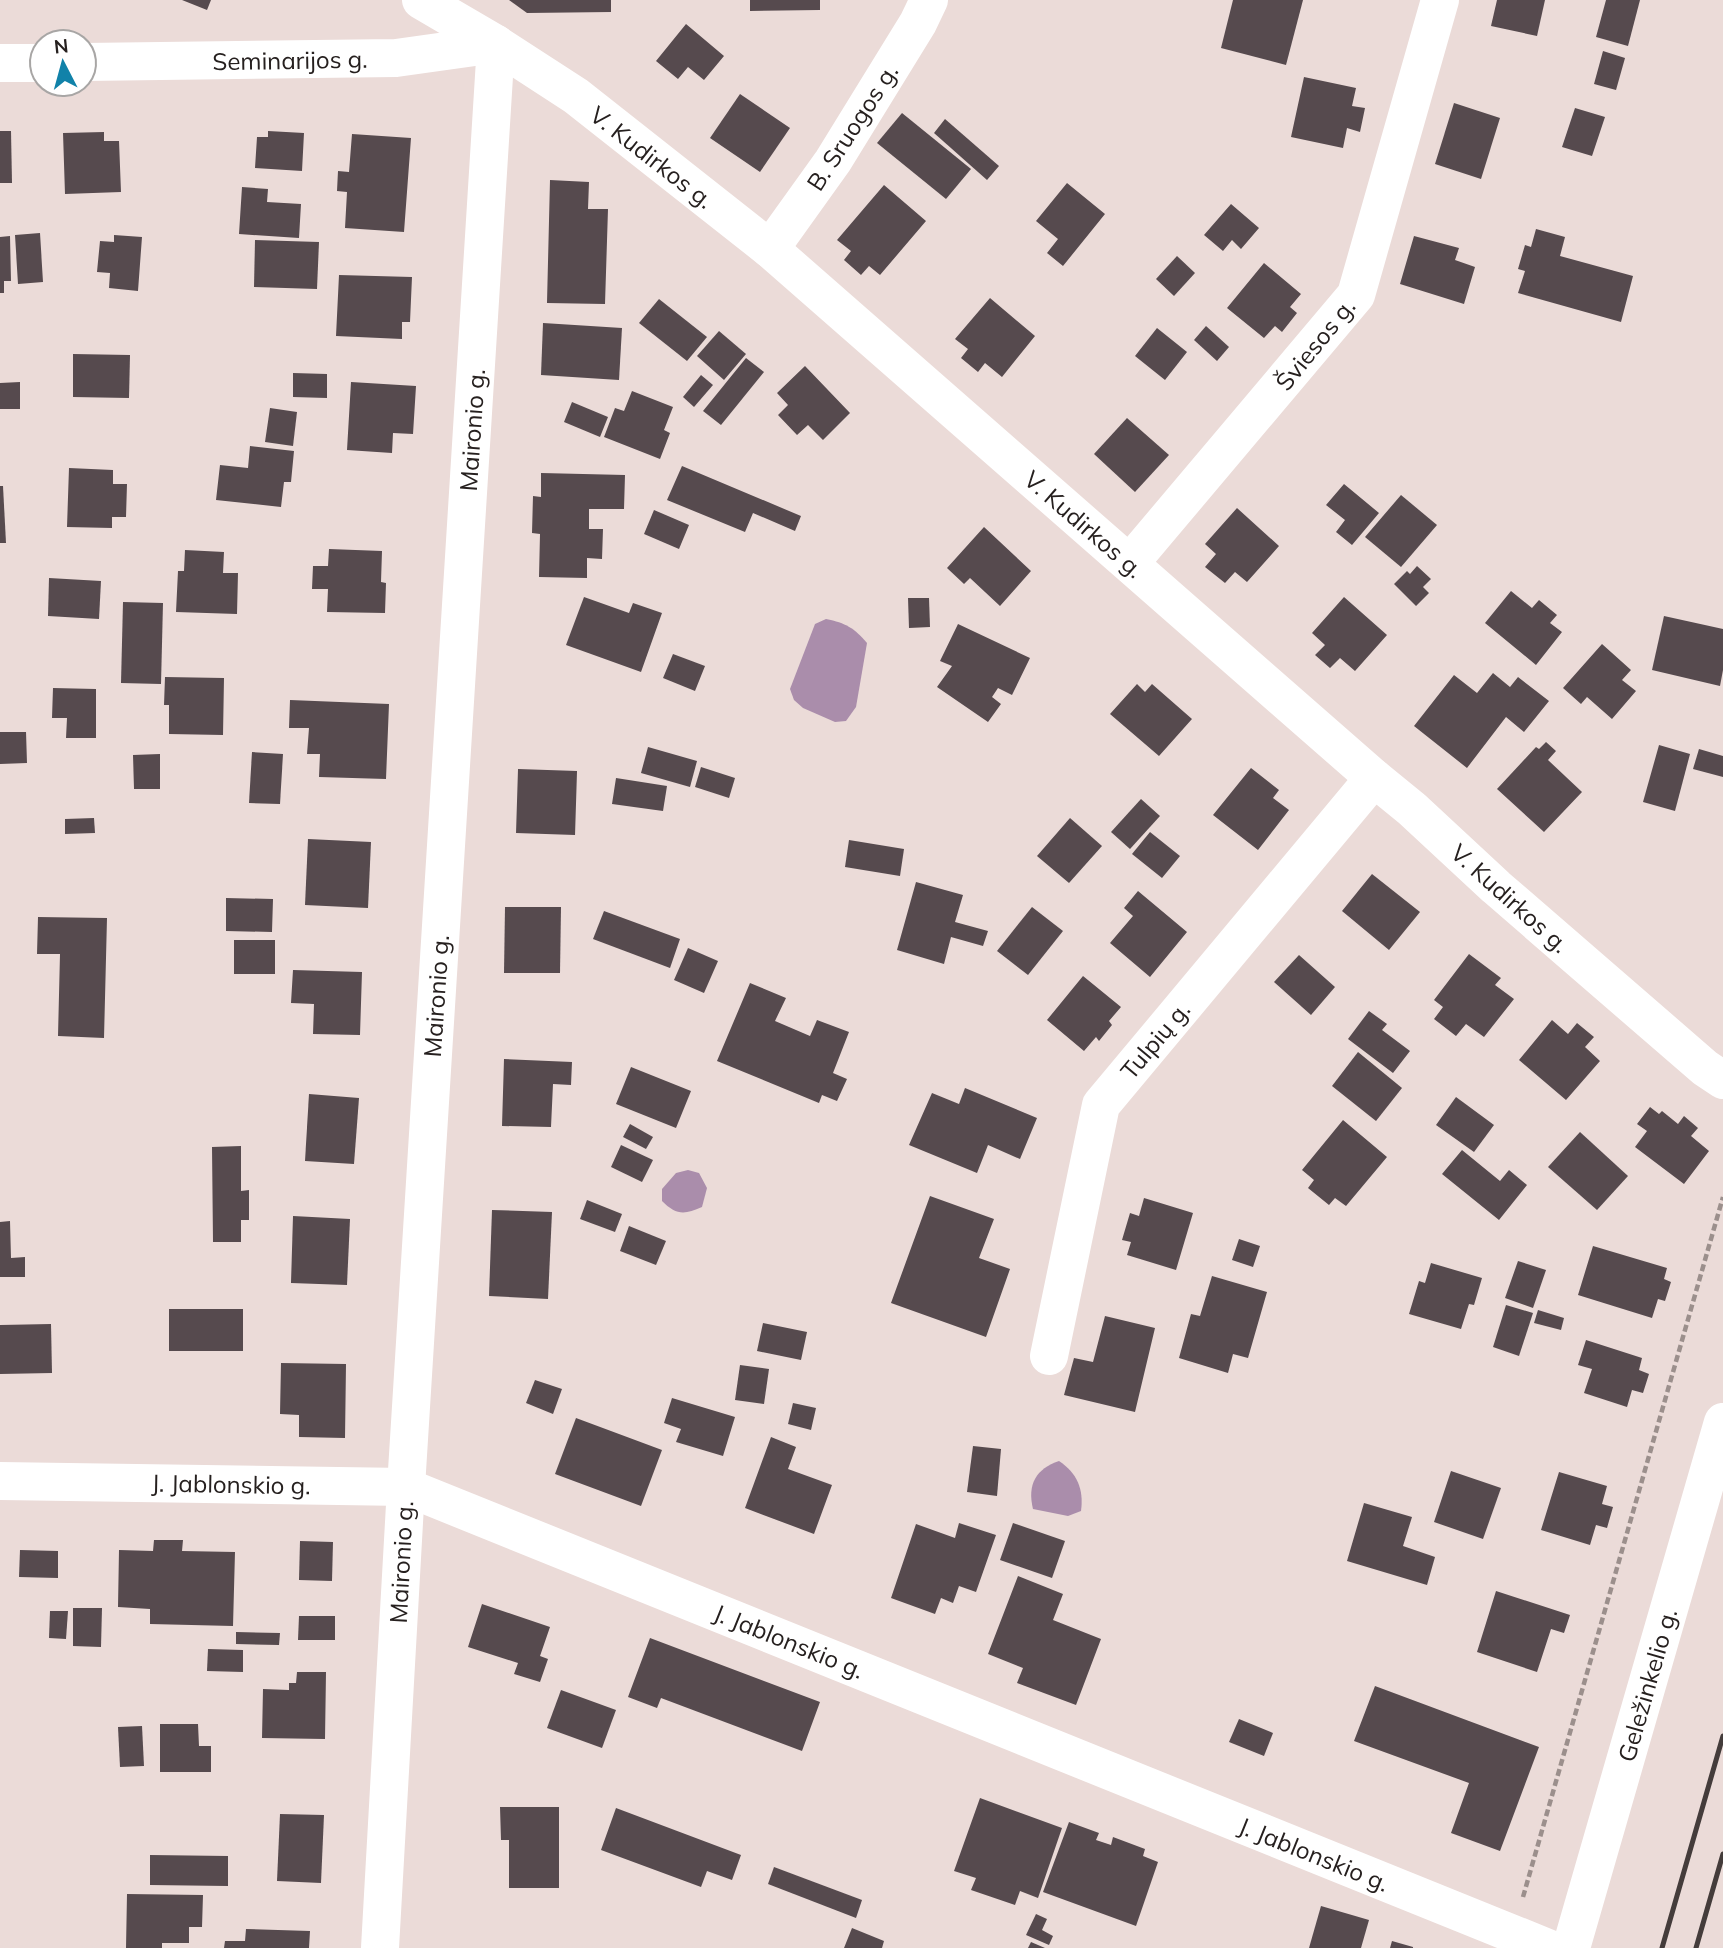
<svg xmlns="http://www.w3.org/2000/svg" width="1723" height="1948" viewBox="0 0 1723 1948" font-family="Mulish,sans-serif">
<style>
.water{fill:#aa8dab}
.building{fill:#564a4e}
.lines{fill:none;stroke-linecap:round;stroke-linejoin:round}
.path{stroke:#9b8f8c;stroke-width:4.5;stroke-dasharray:7 3.5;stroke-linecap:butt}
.minor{stroke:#fff;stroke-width:38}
.major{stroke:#fff;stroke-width:38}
.rail{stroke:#443c3b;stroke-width:5}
.labels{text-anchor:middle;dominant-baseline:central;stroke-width:7;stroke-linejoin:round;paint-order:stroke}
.street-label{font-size:24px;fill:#26201f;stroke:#fff}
</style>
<rect width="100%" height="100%" fill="#ebdbd8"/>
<g class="water">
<path d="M826,619C846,623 854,628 867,643L856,707L846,721L835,722L803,708L794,700L790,689L815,624Z"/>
<path d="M688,1170L699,1173L707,1188L702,1207C684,1215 676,1215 662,1201V1189L676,1173Z"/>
<path d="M1059,1461C1077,1473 1084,1489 1081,1511L1068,1516L1033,1509C1027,1484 1036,1469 1059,1461Z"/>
</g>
<g class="building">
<path d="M182,0H211L207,10Z"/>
<path d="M509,0H611V12L527,13Z"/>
<path d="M750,0H820V10L750,11Z"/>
<path d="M1233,0H1303L1286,65L1221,48Z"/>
<path d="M1497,0H1545L1537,36L1491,26Z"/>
<path d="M1606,0H1640L1628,46L1596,37Z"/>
<path d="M686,24L724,56L704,80L688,67L678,79L656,61Z"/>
<path d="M1603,51L1625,58L1616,90L1594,84Z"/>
<path d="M1304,77L1356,88L1352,106L1365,108L1360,132L1347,128L1343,148L1291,137Z"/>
<path d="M740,94L790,128L760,172L710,138Z"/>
<path d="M1454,103L1500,118L1481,179L1435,164Z"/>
<path d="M1575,108L1605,117L1592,156L1562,147Z"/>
<path d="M902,113L971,169L946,199L877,143Z"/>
<path d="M945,119L999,166L987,180L934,133Z"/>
<path d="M0,131H11L12,183H0Z"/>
<path d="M268,131L304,133L302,171L255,168L257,137H268Z"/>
<path d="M104,132V141H119L121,192L65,194L63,133Z"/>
<path d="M352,134L411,138L404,232L345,228L347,192L337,191L338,171L349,172Z"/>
<path d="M550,180L589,182L588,209H608L605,304L547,303Z"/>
<path d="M1067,183L1105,214L1063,266L1047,253L1058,239L1036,221Z"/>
<path d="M884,185L926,221L880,275L869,266L861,275L844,260L851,251L837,240Z"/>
<path d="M242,187L268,189L267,202L301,204L299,238L239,234Z"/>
<path d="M1231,204L1259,228L1241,249L1232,240L1223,251L1204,235Z"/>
<path d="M1536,229L1565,237L1560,256L1633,276L1621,322L1518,293L1525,271L1518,269L1525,245L1531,247Z"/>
<path d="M40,233L43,282L18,284L15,235Z"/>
<path d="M114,235L142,237L138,291L109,288L110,273L97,272L100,241L114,242Z"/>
<path d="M10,236L11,281H4V293H0V237Z"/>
<path d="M1414,236L1459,248L1455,260L1475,267L1464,304L1400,284Z"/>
<path d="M255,240L319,242L317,289L254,287Z"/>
<path d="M1177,256L1195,273L1174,296L1156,279Z"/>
<path d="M1264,263L1301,294L1290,307L1297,313L1282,332L1275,326L1264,338L1227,308Z"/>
<path d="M339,275L412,277L410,322H402V339L336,336Z"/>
<path d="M990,298L1035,336L1002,377L985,363L978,372L961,358L968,349L955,339Z"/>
<path d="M659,299L707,337L687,361L639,323Z"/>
<path d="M543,323L622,328L619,380L541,375Z"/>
<path d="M1206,326L1229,347L1217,361L1194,340Z"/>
<path d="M1157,328L1187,352L1165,380L1135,356Z"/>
<path d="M719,331L746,354L724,380L697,356Z"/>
<path d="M73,354L130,355L129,398L73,397Z"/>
<path d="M746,358L764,372L721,425L703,411Z"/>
<path d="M805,366L850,413L823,440L808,425L797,435L778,415L788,405L777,393Z"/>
<path d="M293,373L327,374V398L293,397Z"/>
<path d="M701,375L713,385L694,407L683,397Z"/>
<path d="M20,382V409H0V383Z"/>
<path d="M351,382L416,386L413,434L393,433L392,453L347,450Z"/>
<path d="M632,391L673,407L664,430L670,433L660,459L604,437L615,408L624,411Z"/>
<path d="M572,402L608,417L600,437L564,422Z"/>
<path d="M270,408L297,412L293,446L265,442Z"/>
<path d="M1127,418L1169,455L1135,492L1094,454Z"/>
<path d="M250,446L294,451L291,482H284L281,507L216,500L220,465L248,468Z"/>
<path d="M682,466L801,516L795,531L753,513L745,532L667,500Z"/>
<path d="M69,468L113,470V484H127L126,517H112V528L67,527Z"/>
<path d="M541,473L625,475L624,509H589V529H603L602,559L587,558V578L539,577L540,534L532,533L533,496L541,497Z"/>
<path d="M1344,484L1379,513L1352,545L1336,532L1345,520L1326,505Z"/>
<path d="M0,486H3L6,543H0Z"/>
<path d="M1401,495L1437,525L1401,567L1365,537Z"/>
<path d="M1237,508L1279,546L1247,582L1235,572L1225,583L1205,567L1216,554L1205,544Z"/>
<path d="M654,510L689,525L679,549L644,534Z"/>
<path d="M984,527L1031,571L1000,606L970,578L964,584L947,568Z"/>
<path d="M329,549L382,551L381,582L386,583L385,613L327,612L328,589H312L313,566H328Z"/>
<path d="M185,550L224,552L223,573H238L237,614L176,612L178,571H184Z"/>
<path d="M1417,566L1431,579L1423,587L1429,593L1416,606L1394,584L1407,571L1410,574Z"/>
<path d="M49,578L101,581L99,619L48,616Z"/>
<path d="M1511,591L1532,608L1539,600L1557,615L1550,623L1562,632L1536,665L1485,623Z"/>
<path d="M584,597L629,613L633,603L662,613L641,672L566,645Z"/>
<path d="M1344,597L1387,635L1355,671L1340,658L1330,668L1315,655L1325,645L1312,633Z"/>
<path d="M908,598H929L930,627L909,628Z"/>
<path d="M123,602L163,603L161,684L121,683Z"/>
<path d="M1664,616L1723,629V670L1720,686L1652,670Z"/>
<path d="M958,624L1030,658L1012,695L998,688L992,697L1001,704L988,722L937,687L952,666L940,661Z"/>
<path d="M1602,644L1631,670L1622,680L1636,691L1612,719L1587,697L1581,704L1563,688Z"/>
<path d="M673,654L705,666L695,691L663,678Z"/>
<path d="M1493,673L1510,687L1518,677L1549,701L1524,732L1506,717L1467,768L1414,726L1454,675L1477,693Z"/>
<path d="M165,677L224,678L223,735L169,734V705H164Z"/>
<path d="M1137,684L1145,692L1152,684L1192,719L1159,756L1110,714Z"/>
<path d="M53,688L96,689V738H66L67,718H52Z"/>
<path d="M290,700L389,704L386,779L319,777L320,754H307L309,728H289Z"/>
<path d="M0,732H26L27,763L0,764Z"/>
<path d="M1546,742L1556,751L1548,760L1582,792L1544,832L1497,789L1536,747L1539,749Z"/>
<path d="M1659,745L1690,754L1675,811L1643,802Z"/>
<path d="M648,747L697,761L690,787L641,773Z"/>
<path d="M1699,749L1723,756V777L1693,769Z"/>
<path d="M252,752L283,754L280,804L249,803Z"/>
<path d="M160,754V789H134L133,755Z"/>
<path d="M701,767L735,778L729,798L695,787Z"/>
<path d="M1251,768L1279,790L1273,798L1289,810L1258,850L1213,815Z"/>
<path d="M518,769L577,771L575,835L516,833Z"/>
<path d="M616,778L667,786L663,811L612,804Z"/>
<path d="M1141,799L1160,816L1130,849L1111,832Z"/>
<path d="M94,818L95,833L65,834V819Z"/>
<path d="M1070,818L1102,846L1069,883L1037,856Z"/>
<path d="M1150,832L1180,856L1162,878L1132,854Z"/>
<path d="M308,839L371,842L368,908L305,905Z"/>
<path d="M849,840L904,849L900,876L845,867Z"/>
<path d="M1372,874L1420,912L1389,950L1342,911Z"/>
<path d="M916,882L963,895L955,922L988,931L983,946L951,937L944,964L897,950Z"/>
<path d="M1138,891L1187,932L1150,977L1110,943L1133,916L1124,908Z"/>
<path d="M226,898L273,899L272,932L226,931Z"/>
<path d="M505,907H561L560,973H504Z"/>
<path d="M1032,907L1063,931L1028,975L997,951Z"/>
<path d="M604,911L680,939L670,968L593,939Z"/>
<path d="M38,917L107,918L104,1038L58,1036L60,954H37Z"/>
<rect x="234" y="940" width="41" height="34"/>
<path d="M688,948L718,961L704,993L674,980Z"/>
<path d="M1469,954L1501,978L1495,985L1514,999L1484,1037L1466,1024L1456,1036L1434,1019L1443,1007L1434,1000Z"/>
<path d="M1299,955L1335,987L1311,1015L1274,982Z"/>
<path d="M293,970L362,972L360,1035L313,1034L314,1004L291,1003Z"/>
<path d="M1083,976L1121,1007L1109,1021L1112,1025L1099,1041L1096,1037L1084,1051L1047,1020Z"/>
<path d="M750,983L786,998L775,1021L810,1036L817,1020L849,1032L833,1073L847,1079L837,1101L822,1095L819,1103L717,1061Z"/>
<path d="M1369,1011L1387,1024L1382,1030L1410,1051L1393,1073L1348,1039Z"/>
<path d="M1552,1020L1568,1034L1577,1023L1594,1037L1585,1047L1600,1061L1566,1100L1519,1060Z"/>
<path d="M1358,1052L1402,1088L1376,1121L1332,1086Z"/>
<path d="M504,1059L572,1062L571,1085L553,1084L551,1127L502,1126Z"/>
<path d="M631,1067L691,1091L676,1128L616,1104Z"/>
<path d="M965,1088L1037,1118L1020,1159L988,1145L977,1173L909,1145L932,1093L959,1104Z"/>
<path d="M309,1094L359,1098L354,1164L305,1161Z"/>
<path d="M1456,1097L1494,1125L1474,1152L1436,1125Z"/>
<path d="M1650,1107L1659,1114L1662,1111L1678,1124L1684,1116L1698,1128L1691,1136L1709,1151L1684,1184L1635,1147L1647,1131L1637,1124Z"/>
<path d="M1343,1120L1387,1157L1346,1206L1335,1198L1329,1205L1308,1188L1314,1180L1302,1170Z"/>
<path d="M630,1124L653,1137L646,1149L623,1137Z"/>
<path d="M1580,1132L1628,1176L1597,1210L1548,1167Z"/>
<path d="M621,1145L653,1160L642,1182L611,1167Z"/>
<path d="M241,1146V1191L249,1190V1220H241V1242H213L212,1147Z"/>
<path d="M1462,1150L1500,1181L1509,1170L1527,1185L1499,1220L1442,1174Z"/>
<path d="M930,1196L994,1219L979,1258L1010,1269L986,1337L891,1303Z"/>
<path d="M1144,1198L1193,1213L1176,1270L1127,1255L1131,1242L1122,1240L1130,1213L1139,1216Z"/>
<path d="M587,1200L622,1214L615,1232L580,1219Z"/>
<path d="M492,1210L552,1212L548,1299L489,1296Z"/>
<path d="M293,1216L350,1219L347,1285L291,1283Z"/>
<path d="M10,1221L11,1258L25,1257V1277H0V1222Z"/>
<path d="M629,1226L666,1241L656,1265L620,1251Z"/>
<path d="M1239,1239L1260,1246L1253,1267L1232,1260Z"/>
<path d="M1593,1246L1667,1268L1664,1279L1671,1282L1665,1301L1658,1299L1652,1318L1578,1295Z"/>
<path d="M1518,1261L1546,1270L1533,1308L1505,1298Z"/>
<path d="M1431,1263L1482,1278L1474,1305L1469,1304L1461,1329L1409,1314L1419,1281L1425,1283Z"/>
<path d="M1212,1276L1267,1292L1248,1358L1233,1354L1228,1373L1179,1358L1191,1314L1200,1316Z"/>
<path d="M1506,1305L1533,1313L1519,1356L1493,1347Z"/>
<rect x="169" y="1309" width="74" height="42"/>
<path d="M1538,1310L1564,1318L1561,1330L1534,1323Z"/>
<path d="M1105,1316L1155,1328L1135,1412L1064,1395L1074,1358L1093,1362Z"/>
<path d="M763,1323L807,1332L801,1360L757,1351Z"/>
<path d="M51,1324L52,1373L0,1374V1325Z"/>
<path d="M1586,1340L1642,1358L1639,1370L1649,1374L1643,1393L1632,1390L1627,1407L1584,1393L1592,1369L1578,1365Z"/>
<path d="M281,1363L346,1364L345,1438L299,1437V1415L280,1414Z"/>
<path d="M740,1365L769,1369L764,1404L735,1400Z"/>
<path d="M535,1380L562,1389L553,1414L526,1403Z"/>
<path d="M672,1398L735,1417L723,1456L676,1442L681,1429L664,1423Z"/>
<path d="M793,1403L816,1408L811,1430L788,1424Z"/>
<path d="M576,1418L662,1450L641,1506L555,1474Z"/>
<path d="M771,1437L796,1447L788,1469L832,1485L814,1534L745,1508Z"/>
<path d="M973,1446L1001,1449L997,1496L967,1492Z"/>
<path d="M1451,1471L1501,1488L1483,1539L1434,1522Z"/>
<path d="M1559,1472L1607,1486L1602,1504L1613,1507L1607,1528L1596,1525L1590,1545L1541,1530Z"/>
<path d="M1364,1503L1412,1517L1403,1546L1435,1557L1427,1585L1347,1561Z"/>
<path d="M959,1523L996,1535L976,1592L959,1586L953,1603L941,1598L935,1614L891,1598L916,1524L955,1538Z"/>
<path d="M1013,1523L1065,1541L1052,1578L1000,1560Z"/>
<path d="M154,1540H183L182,1551L235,1552L233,1626L150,1624V1609L118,1607L119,1550L153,1551Z"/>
<path d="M300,1541L333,1542L332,1581L299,1580Z"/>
<path d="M20,1550L58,1551V1578L19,1577Z"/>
<path d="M1018,1576L1063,1594L1053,1620L1101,1639L1076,1705L1017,1683L1023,1668L988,1654Z"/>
<path d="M1496,1591L1570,1615L1564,1633L1551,1629L1537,1672L1477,1652Z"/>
<path d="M482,1604L550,1627L540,1656L548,1659L540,1682L514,1674L518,1663L468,1647Z"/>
<path d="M73,1608H102L101,1647L73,1646Z"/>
<path d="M50,1611H68L66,1639L49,1638Z"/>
<path d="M299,1616H335V1640H298Z"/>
<path d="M236,1632L280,1633L279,1645L236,1644Z"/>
<path d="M650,1638L820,1702L802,1751L661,1698L657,1708L628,1697Z"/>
<path d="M208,1649L243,1650V1672L207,1671Z"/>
<path d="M297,1672H326L325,1739L262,1738L263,1689L289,1690V1683H296Z"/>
<path d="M1375,1686L1539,1747L1500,1851L1451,1833L1469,1783L1354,1741Z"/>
<path d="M561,1690L616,1710L602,1748L547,1728Z"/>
<path d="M1239,1719L1273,1733L1264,1756L1229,1742Z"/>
<path d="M160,1724H198L199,1746H211V1772H160Z"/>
<path d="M142,1726L144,1766L120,1767L118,1727Z"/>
<path d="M980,1798L1062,1828L1038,1898L1020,1891L1015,1905L971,1890L976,1878L954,1871Z"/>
<path d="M500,1807H559V1888H509V1840H501Z"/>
<path d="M616,1808L741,1855L732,1880L707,1871L701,1887L601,1850Z"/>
<path d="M280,1814L324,1815L321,1883L277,1881Z"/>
<path d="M1069,1822L1099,1833L1096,1840L1111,1845L1113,1837L1145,1849L1143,1856L1158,1862L1136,1926L1043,1892Z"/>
<path d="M150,1855L228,1856V1886L150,1885Z"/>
<path d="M774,1867L862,1900L856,1918L768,1884Z"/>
<path d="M127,1894L203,1895L202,1927H189V1943H162V1948H126Z"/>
<path d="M1321,1906L1369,1920L1361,1948H1309Z"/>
<path d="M1036,1914L1047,1919L1042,1930L1053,1936L1049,1945L1026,1935Z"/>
<path d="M852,1928L884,1941L882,1948H844Z"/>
<path d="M246,1929L310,1931L309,1948H224L225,1941H245Z"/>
<path d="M1392,1941L1413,1947V1948H1390Z"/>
<path d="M1031,1942L1045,1948H1028Z"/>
</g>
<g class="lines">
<path class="path" d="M1523,1897L1723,1197"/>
<g class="minor">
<path d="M84,62L396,58L496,44L406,1487L380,1948"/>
<path d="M0,63H42"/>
<path d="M770,249L833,161L918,23L929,0"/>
<path d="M1130,563L1356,295L1440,0"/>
<path d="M1049,1356L1101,1105L1374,778"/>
<path d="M0,1481L406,1487L1548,1948"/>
</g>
<g class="major">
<path d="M421,0L496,44L576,96L770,249L1374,778L1412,809L1496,887L1705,1068L1723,1080"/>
<path d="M1571,1948L1723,1422"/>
</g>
<g class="rail">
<path d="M1662,1948L1723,1736"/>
<path d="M1696,1948L1723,1854"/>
</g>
</g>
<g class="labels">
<g class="street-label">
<text transform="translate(290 60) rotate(-1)">Seminarijos g.</text>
<text transform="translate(852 127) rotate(-57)">B. Sruogos g.</text>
<text transform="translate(652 157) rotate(38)">V. Kudirkos g.</text>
<text transform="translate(1315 344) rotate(-51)">Šviesos g.</text>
<text transform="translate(472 430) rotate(-86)">Maironio g.</text>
<text transform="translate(1084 524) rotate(41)">V. Kudirkos g.</text>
<text transform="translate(1510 898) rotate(42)">V. Kudirkos g.</text>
<text transform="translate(436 996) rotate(-86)">Maironio g.</text>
<text transform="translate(1155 1040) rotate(-50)">Tulpių g.</text>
<text transform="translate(231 1484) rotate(1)">J. Jablonskio g.</text>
<text transform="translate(401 1562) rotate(-87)">Maironio g.</text>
<text transform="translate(789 1641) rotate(22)">J. Jablonskio g.</text>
<text transform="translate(1647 1685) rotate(-74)">Geležinkelio g.</text>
<text transform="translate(1314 1854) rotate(22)">J. Jablonskio g.</text>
</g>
</g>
<g transform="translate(63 63) rotate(354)"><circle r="33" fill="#ffffff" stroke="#a8a6a5" stroke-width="2"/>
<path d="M0-5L12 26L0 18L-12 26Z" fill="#1182a9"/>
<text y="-10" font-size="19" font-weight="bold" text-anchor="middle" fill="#26201f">N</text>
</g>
</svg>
